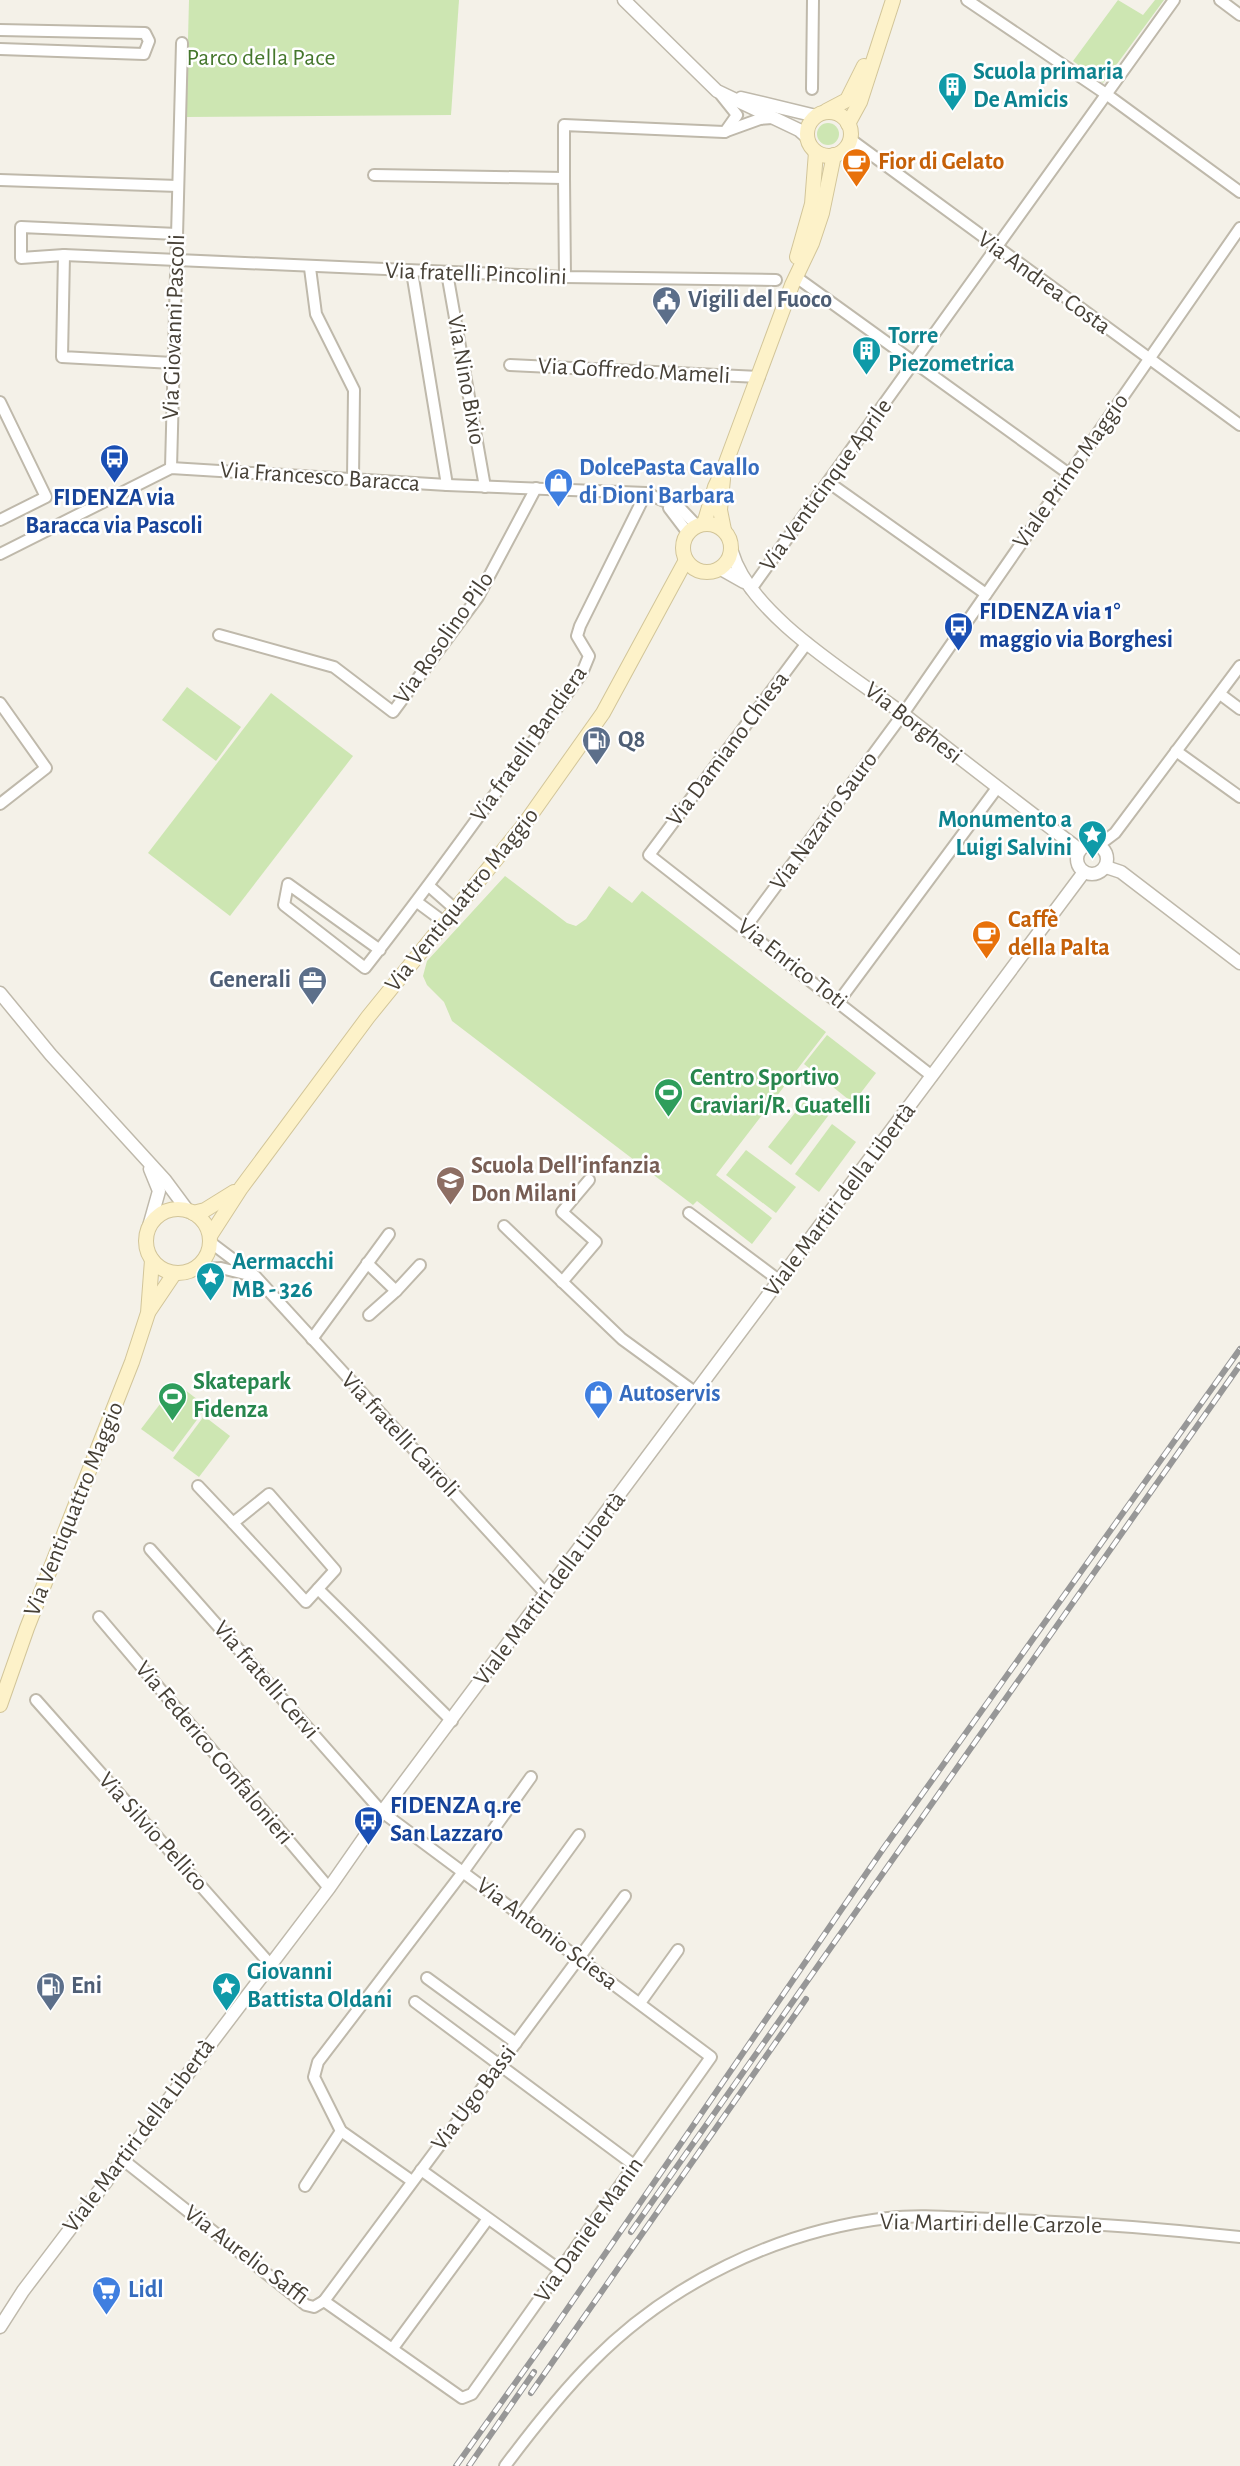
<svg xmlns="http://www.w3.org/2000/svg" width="1240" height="2466" viewBox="0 0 1240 2466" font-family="'Alegreya Sans',sans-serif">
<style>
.green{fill:#cde6b2}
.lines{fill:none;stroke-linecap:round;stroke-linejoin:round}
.minor-casing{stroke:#bfb9ab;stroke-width:14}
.tertiary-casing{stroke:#bfb9ab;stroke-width:15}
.secondary-casing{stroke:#d2c599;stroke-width:16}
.minor{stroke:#fff;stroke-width:10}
.tertiary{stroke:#fff;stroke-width:12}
.secondary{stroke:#fdf2c9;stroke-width:14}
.rail-casing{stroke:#979797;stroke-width:6}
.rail{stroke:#fff;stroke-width:4;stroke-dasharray:11;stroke-linecap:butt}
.labels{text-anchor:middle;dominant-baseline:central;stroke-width:5;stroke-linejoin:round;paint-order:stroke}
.park-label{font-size:24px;fill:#45772c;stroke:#fff}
.culture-label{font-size:24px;font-weight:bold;fill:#0d838f;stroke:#fff;text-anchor:start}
.food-label{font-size:24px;font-weight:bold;fill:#c56008;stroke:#fff;text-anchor:start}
.street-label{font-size:24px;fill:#474137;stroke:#fff}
.service-label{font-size:24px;font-weight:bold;fill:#4e5e75;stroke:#fff;text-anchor:start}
.shop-label{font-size:24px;font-weight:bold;fill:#366cbe;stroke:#fff;text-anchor:start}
.transit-label{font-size:24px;font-weight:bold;fill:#164399;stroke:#fff;text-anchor:start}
.leisure-label{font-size:24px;font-weight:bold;fill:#27864d;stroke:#fff;text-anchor:start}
.education-label{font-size:24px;font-weight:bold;fill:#785e54;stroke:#fff;text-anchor:start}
</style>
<rect width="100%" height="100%" fill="#f4f1e8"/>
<g class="green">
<path d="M189,0H459L451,115L186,117Z"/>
<path d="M1118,0L1143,15L1155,0H1164L1103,83L1073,61Z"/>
<circle cx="828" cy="134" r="11"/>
<path d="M187,687L241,727L216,761L162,720Z"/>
<path d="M271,693L353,756L230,916L148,853Z"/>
<path d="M505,876L567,923L576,926L586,919L609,886L632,903L642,891L826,1032L716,1175L772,1218L752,1244L697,1201L693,1205L452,1021L444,1002L427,985L423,976L427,961Z"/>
<path d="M827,1035L876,1073L853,1103L804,1064Z"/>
<path d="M806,1099L828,1116L791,1165L768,1147Z"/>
<path d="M832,1124L856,1142L819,1192L795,1174Z"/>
<path d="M746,1150L796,1187L776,1213L726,1175Z"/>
<path d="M176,1383L202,1403V1413L173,1452L141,1429Z"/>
<path d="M204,1416L230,1436L199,1477L173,1458Z"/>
</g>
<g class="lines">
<defs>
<g id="minor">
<path d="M967,0L1106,94L1240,192"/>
<path d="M1220,0L1240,15"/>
<path d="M0,30L145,33L149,41L144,54L0,49"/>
<path d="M812,89L813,0"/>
<path d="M721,95L737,115L725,132"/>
<path d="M850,139L1240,425"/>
<path d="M374,175L564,178V125L724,132L760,119L772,118"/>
<path d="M564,178L565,277"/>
<path d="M0,180L178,186"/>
<path d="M177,234L21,227V258L64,255L565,277L776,280"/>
<path d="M64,255L62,357L173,363"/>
<path d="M310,268L316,314L354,390L353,479"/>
<path d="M412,272L447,485"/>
<path d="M447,273L485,487"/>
<path d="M796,277L1069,474"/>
<path d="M510,365L759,377"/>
<path d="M0,402L46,497L0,520"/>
<path d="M171,468L182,43"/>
<path d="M828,482L986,594"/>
<path d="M669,508L688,533"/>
<path d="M0,554L171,468L447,485L646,493L680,508L697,526"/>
<path d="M751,589L1174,0"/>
<path d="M219,635L334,667L393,712L478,597L536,488"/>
<path d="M807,643L649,855L932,1076"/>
<path d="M1220,694L1240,709"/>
<path d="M0,703L46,768L0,804"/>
<path d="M1176,751L1240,797"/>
<path d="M1099,845L1115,833L1240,666"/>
<path d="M429,886L455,909"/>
<path d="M417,902L444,922"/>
<path d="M745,928L903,714L1240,228"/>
<path d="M380,950L288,884L284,905L365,968C440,872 511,772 582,673L589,656L577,636L580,626L646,493"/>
<path d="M839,1001L997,788"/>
<path d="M689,1213L780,1281"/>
<path d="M504,1226L622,1339L696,1393"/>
<path d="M210,1242L255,1276L546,1594"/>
<path d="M367,1263L396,1291L420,1265"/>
<path d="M193,1270L221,1268L249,1275"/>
<path d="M562,1282L596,1242L562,1212L589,1180"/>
<path d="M369,1315L396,1291"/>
<path d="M312,1339L389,1234"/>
<path d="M198,1486L233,1523"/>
<path d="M269,1494L335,1570L306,1602L233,1523Z"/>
<path d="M318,1589L452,1721"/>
<path d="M99,1617L329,1888"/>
<path d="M36,1700L270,1964"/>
<path d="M521,1915L579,1835"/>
<path d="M427,1978L516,2043"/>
<path d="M415,2002L634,2165"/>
<path d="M640,2003L678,1950"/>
<path d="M122,2159L306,2305L314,2307L324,2301L462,2398L472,2394L711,2057L382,1812L150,1549"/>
<path d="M421,2170L560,2270"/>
<path d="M412,2181L341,2131L314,2077L318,2062L463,1872L531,1777"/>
<path d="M305,2186L341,2131"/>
<path d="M324,2301L625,1896"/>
<path d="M393,2348L487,2220"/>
<path d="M505,2466C532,2430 560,2394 592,2362C670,2283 777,2231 888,2218C921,2214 958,2218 992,2219C1075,2222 1157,2228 1240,2237"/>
</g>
<g id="tertiary">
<path d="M624,0L717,91L799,130L807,137"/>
<path d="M741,98L816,116"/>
<path d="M732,552C750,615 850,674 902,713C961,759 1020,805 1080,850"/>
<path d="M721,569L744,582"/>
<circle cx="1092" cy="859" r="15"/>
<path d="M1106,867L1121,872L1240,963"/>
<path d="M0,993L51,1055L165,1180L188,1211"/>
<path d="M148,1230L159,1191L150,1169"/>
<path d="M0,2327L23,2291L329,1888L382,1812L1084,872"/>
</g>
<g id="secondary">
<path d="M826,111L847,100L864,66"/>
<circle cx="829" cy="134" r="22"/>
<path d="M848,124L860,102L893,0"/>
<path d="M797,257L812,204L816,152"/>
<path d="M723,479L720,510L724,530"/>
<circle cx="707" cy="548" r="24"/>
<path d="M704,524L715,487L724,468L792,285L812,243L822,213L834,155"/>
<circle cx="178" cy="1241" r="32"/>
<path d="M193,1213L205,1210L234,1192"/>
<path d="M210,1236L241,1188L368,1017L523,826L603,713L686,560"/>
<path d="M149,1311L174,1274"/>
<path d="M0,1705L27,1628L132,1362L148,1313L152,1260"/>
</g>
</defs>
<use href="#minor" class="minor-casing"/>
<use href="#tertiary" class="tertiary-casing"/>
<use href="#secondary" class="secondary-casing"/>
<use href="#minor" class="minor"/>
<use href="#tertiary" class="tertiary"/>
<use href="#secondary" class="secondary"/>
<defs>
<g id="rail">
<path d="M631,2232L1240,1365"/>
<path d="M531,2393L806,1999"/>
<path d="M456,2466L548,2337L883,1849L1240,1349"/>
<path d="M469,2466L534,2372"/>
</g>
</defs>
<use href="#rail" class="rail-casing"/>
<use href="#rail" class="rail"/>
</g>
<defs>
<symbol id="building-pin" viewBox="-11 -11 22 30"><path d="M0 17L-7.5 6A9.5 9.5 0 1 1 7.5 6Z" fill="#0f9aa8" stroke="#fff"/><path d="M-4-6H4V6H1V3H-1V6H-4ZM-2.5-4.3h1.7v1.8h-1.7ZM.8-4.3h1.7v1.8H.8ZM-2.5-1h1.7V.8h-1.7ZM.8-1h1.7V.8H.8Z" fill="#fff"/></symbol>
<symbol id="cafe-pin" viewBox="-11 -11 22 30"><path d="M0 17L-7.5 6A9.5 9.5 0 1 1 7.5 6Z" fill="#e8710a" stroke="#fff"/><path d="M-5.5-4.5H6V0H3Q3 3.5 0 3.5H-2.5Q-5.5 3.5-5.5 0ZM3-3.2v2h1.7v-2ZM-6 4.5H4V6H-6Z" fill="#fff"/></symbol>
<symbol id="civic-pin" viewBox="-11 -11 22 30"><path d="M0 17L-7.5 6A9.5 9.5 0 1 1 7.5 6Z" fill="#5c6f8a" stroke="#fff"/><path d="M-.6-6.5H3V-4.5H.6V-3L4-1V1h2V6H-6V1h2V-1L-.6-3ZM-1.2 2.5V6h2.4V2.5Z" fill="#fff"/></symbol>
<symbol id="bus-pin" viewBox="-11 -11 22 30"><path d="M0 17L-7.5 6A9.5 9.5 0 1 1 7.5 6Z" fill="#1a4fb4" stroke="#fff"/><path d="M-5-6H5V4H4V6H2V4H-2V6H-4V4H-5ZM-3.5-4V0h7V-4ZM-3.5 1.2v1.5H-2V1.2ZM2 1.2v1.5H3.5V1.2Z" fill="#fff"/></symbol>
<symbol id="shop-pin" viewBox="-11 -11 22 30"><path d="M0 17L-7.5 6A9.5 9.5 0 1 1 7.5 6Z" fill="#3f7fe0" stroke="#fff"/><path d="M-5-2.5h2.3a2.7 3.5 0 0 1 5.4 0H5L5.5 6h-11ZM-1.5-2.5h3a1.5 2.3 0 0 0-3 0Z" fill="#fff"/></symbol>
<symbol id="fuel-pin" viewBox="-11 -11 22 30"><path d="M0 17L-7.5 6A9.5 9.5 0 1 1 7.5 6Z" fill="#5c6f8a" stroke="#fff"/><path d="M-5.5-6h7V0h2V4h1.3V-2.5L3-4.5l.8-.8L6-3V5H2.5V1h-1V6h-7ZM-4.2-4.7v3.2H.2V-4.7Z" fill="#fff"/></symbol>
<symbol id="sight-pin" viewBox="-11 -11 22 30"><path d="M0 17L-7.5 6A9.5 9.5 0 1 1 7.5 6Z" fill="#0f9aa8" stroke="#fff"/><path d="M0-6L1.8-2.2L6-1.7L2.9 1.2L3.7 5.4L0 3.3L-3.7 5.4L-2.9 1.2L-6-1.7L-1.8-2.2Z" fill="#fff"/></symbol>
<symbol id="office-pin" viewBox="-11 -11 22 30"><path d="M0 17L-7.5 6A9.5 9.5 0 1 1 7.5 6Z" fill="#5c6f8a" stroke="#fff"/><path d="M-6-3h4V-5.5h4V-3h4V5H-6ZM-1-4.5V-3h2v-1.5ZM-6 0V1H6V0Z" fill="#fff"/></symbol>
<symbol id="stadium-pin" viewBox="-11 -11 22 30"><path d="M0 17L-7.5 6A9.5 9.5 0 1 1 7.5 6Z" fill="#2e9e5b" stroke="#fff"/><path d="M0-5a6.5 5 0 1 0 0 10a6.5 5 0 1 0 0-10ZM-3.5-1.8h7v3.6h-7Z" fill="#fff"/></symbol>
<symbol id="school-pin" viewBox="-11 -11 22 30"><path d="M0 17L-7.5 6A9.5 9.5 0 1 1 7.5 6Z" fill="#8d6e63" stroke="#fff"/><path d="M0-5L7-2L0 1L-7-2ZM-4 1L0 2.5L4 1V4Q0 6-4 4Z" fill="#fff"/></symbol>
<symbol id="supermarket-pin" viewBox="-11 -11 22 30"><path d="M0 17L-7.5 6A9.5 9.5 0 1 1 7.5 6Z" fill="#3f7fe0" stroke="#fff"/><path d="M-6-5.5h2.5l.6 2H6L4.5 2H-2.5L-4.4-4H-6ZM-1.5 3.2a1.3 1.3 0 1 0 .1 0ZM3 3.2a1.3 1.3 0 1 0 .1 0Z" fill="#fff"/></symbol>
</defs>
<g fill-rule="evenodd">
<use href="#building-pin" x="936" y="70" width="33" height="45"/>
<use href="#cafe-pin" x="840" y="146" width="33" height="45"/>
<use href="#civic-pin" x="650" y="284" width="33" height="45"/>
<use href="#building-pin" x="850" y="334" width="33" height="45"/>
<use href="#bus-pin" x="98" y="442" width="33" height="45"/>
<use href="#shop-pin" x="542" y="466" width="33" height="45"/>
<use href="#bus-pin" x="942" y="610" width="33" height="45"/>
<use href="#fuel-pin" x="580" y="724" width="33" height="45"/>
<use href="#sight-pin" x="1076" y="818" width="33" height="45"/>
<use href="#cafe-pin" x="970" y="918" width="33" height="45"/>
<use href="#office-pin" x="296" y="964" width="33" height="45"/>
<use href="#stadium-pin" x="652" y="1076" width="33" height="45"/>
<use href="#school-pin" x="434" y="1164" width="33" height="45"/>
<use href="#sight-pin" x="194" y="1260" width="33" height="45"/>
<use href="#shop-pin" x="582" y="1378" width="33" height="45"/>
<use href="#stadium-pin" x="156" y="1380" width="33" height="45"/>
<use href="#bus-pin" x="352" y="1804" width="33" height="45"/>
<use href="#fuel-pin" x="34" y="1970" width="33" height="45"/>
<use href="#sight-pin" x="210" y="1970" width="33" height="45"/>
<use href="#supermarket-pin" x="90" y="2274" width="33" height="45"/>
</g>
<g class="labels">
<g class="park-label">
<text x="261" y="58">Parco della Pace</text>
</g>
<g class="culture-label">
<text x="973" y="72">Scuola primaria<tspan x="973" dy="28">De Amicis</tspan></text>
<text x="888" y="336">Torre<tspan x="888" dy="28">Piezometrica</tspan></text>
<text x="1072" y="820" text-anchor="end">Monumento a<tspan x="1072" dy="28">Luigi Salvini</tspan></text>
<text x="232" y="1262">Aermacchi<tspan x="232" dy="28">MB - 326</tspan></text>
<text x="247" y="1972">Giovanni<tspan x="247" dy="28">Battista Oldani</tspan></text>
</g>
<g class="food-label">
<text x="878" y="162">Fior di Gelato</text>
<text x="1008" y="920">Caffè<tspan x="1008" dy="28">della Palta</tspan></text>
</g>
<g class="street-label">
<text transform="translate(476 274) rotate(2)">Via fratelli Pincolini</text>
<text transform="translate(1044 283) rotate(36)">Via Andrea Costa</text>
<text transform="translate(174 327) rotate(-88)">Via Giovanni Pascoli</text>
<text transform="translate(634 371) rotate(3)">Via Goffredo Mameli</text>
<text transform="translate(466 380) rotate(80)">Via Nino Bixio</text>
<text transform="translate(1071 471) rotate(-55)">Viale Primo Maggio</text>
<text transform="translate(320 477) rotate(4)">Via Francesco Baracca</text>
<text transform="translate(826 485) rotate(-54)">Via Venticinque Aprile</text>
<text transform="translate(444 638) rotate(-55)">Via Rosolino Pilo</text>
<text transform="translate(913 723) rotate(38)">Via Borghesi</text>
<text transform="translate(529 744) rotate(-55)">Via fratelli Bandiera</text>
<text transform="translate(728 749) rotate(-53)">Via Damiano Chiesa</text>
<text transform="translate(824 821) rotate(-54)">Via Nazario Sauro</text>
<text transform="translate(462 900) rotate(-51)">Via Ventiquattro Maggio</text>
<text transform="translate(792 964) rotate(38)">Via Enrico Toti</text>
<text transform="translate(840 1200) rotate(-53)">Viale Martiri della Libertà</text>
<text transform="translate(400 1435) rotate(47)">Via fratelli Cairoli</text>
<text transform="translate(74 1509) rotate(-68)">Via Ventiquattro Maggio</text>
<text transform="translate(550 1589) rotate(-53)">Viale Martiri della Libertà</text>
<text transform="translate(266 1680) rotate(49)">Via fratelli Cervi</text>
<text transform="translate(214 1753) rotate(50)">Via Federico Confalonieri</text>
<text transform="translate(153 1832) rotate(48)">Via Silvio Pellico</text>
<text transform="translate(547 1934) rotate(37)">Via Antonio Sciesa</text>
<text transform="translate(474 2098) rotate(-53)">Via Ugo Bassi</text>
<text transform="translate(139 2136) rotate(-53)">Viale Martiri della Libertà</text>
<text transform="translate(991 2224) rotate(1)">Via Martiri delle Carzole</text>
<text transform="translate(589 2230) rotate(-55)">Via Daniele Manin</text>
<text transform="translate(246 2255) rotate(37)">Via Aurelio Saffi</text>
</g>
<g class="service-label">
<text x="688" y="300">Vigili del Fuoco</text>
<text x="618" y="740">Q8</text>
<text x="291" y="980" text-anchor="end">Generali</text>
<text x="71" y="1986">Eni</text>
</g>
<g class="shop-label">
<text x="579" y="468">DolcePasta Cavallo<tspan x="579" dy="28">di Dioni Barbara</tspan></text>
<text x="619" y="1394">Autoservis</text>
<text x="128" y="2290">Lidl</text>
</g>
<g class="transit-label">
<text x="114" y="498" text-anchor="middle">FIDENZA via<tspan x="114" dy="28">Baracca via Pascoli</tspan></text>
<text x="979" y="612">FIDENZA via 1°<tspan x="979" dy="28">maggio via Borghesi</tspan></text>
<text x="390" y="1806">FIDENZA q.re<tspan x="390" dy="28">San Lazzaro</tspan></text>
</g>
<g class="leisure-label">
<text x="690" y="1078">Centro Sportivo<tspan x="690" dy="28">Craviari/R. Guatelli</tspan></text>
<text x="193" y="1382">Skatepark<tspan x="193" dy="28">Fidenza</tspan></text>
</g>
<g class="education-label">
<text x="471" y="1166">Scuola Dell'infanzia<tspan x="471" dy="28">Don Milani</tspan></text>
</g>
</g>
</svg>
